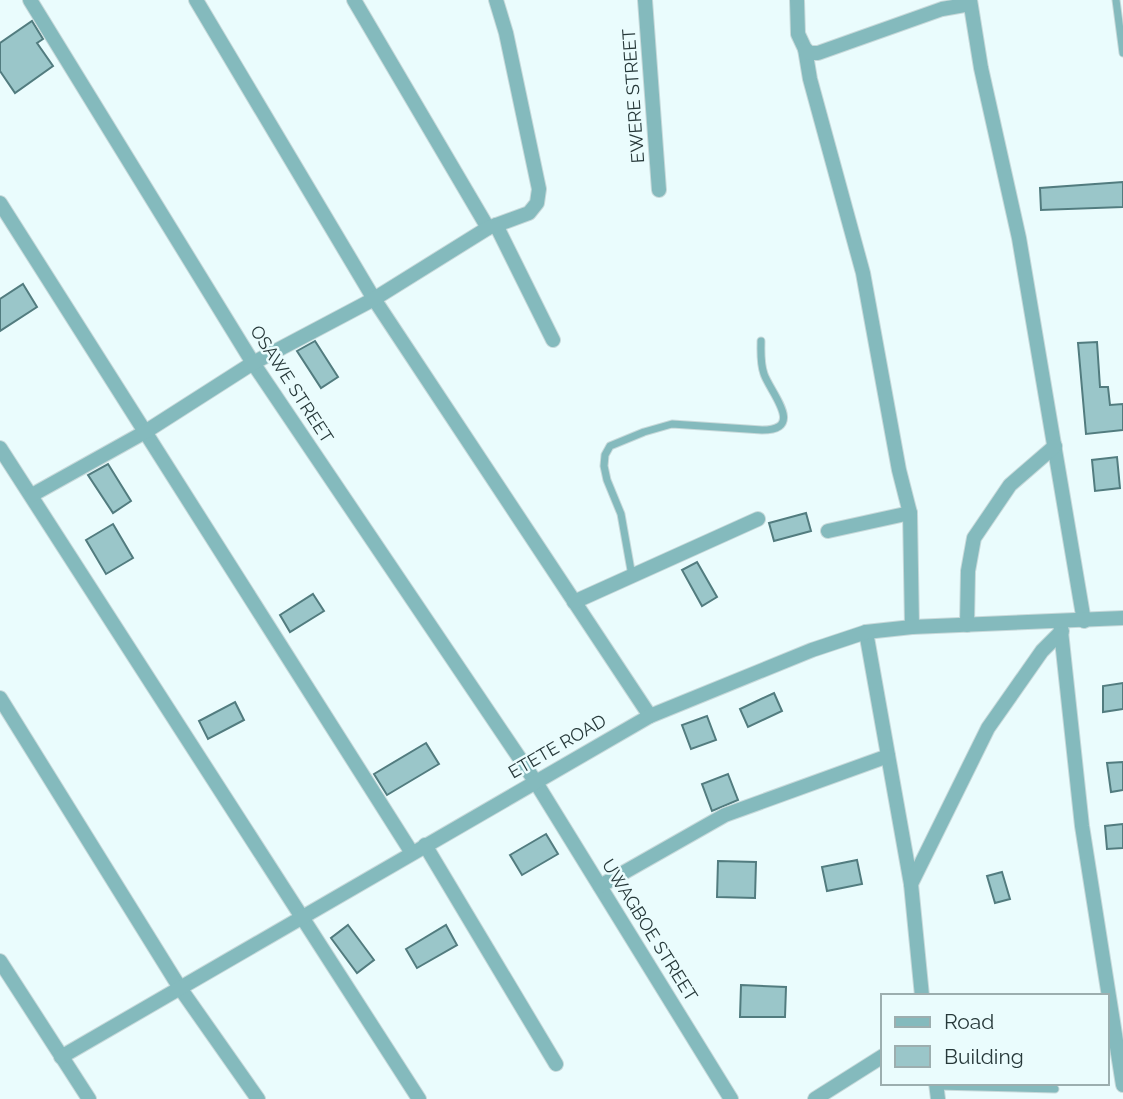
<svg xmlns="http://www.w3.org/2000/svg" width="1123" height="1099" viewBox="0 0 1123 1099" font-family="Raleway,sans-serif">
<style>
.building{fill:#9ac6c9;stroke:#527c7f;stroke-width:2}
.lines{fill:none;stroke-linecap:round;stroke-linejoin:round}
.lane-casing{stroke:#c7d9da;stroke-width:9}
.street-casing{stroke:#c7d9da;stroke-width:16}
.lane{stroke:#84babd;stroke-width:7}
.street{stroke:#84babd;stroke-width:14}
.labels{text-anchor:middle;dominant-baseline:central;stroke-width:5;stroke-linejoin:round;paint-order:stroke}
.street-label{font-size:18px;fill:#27393a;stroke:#eafcfd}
</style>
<rect width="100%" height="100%" fill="#eafcfd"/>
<g class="building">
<path d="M32,21L43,39L37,43L53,66L15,93L0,71V43Z"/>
<path d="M1123,182V207L1041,210L1040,188Z"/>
<path d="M23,284L37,307L0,331V299Z"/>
<path d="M315,341L338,377L321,388L297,351Z"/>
<path d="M1097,342L1100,387H1108L1110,405L1123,404V430L1086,434L1078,343Z"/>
<path d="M1117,457L1120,488L1095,491L1092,460Z"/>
<path d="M108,464L131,501L113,513L88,475Z"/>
<path d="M806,513L811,531L774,541L769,523Z"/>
<path d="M113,524L133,558L106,574L86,540Z"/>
<path d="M697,562L717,597L702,606L682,570Z"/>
<path d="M313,594L324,611L290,632L280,615Z"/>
<path d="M1123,683V709L1103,712V686Z"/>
<path d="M774,693L782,711L748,727L740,709Z"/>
<path d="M235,702L244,720L208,739L199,721Z"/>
<path d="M707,716L716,740L691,749L682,725Z"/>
<path d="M426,743L439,764L387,795L374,774Z"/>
<path d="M1123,762V790L1111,792L1107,763Z"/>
<path d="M728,774L738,800L712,811L702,784Z"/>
<path d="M1123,824V848L1107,849L1105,826Z"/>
<path d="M546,834L558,854L522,875L510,855Z"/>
<path d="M857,860L862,884L827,891L822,867Z"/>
<path d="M718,861L756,862L755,898L717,897Z"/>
<path d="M1002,872L1010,899L995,903L987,876Z"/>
<path d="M348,925L374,960L357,973L331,938Z"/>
<path d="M446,925L457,945L417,968L406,949Z"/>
<path d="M741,985L786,987L785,1017H740Z"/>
</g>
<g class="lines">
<defs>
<g id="lane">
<path d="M1116,0L1123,53"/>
<path d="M632,576L621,514L607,480L604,466L605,455L610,446L644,432L672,424L762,430C806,430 770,392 764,374C760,363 761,351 761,341"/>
<path d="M937,1086L1055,1089"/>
</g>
<g id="street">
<path d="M30,0L253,363L535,781L731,1099"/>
<path d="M196,0L374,299L650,716"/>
<path d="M354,0L488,228"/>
<path d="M645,0L659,190"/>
<path d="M797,0L798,34L805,49L810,79L863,273L899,470L910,513L912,627"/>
<path d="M970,0L981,68L1019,238L1084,621"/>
<path d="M805,49L810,53H818L942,9L970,4"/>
<path d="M0,203L412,853"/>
<path d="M496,225L553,340"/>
<path d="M0,448L419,1099"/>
<path d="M32,495L145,432L253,363L374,299L488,228L529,213L537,203L539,189L506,33L496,0"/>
<path d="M828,531L910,513"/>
<path d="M574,602L758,519"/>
<path d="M1060,622L1082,826L1123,1085"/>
<path d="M967,625L968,571L974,538L1010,485L1055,446"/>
<path d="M866,632L911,884L922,996"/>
<path d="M0,698L180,988L258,1099"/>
<path d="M425,845L556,1064"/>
<path d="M911,884L988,728L1042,651L1062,631"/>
<path d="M600,886L725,815L888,756"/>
<path d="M0,961L89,1099"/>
<path d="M61,1057L650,716L812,650L866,632L912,627L1123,618"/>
<path d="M936,1083L938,1099"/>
<path d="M815,1099L883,1056"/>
</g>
</defs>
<use href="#lane" class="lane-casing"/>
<use href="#street" class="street-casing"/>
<use href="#lane" class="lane"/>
<use href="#street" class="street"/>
</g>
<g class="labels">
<g class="street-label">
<text transform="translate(633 96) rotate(-94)">EWERE STREET</text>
<text transform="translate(292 384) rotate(57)">OSAWE STREET</text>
<text transform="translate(557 746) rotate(-30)">ETETE ROAD</text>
<text transform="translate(650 930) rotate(58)">UWAGBOE STREET</text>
</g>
</g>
<rect x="881" y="994" width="228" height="91" fill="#eafcfd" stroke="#9caeaf" stroke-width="2"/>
<rect x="895" y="1017" width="35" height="10" fill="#84babd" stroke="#9caeaf" stroke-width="2"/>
<text x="944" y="1029" font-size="21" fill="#27393a">Road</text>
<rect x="895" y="1046" width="35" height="21" fill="#9ac6c9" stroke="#9caeaf" stroke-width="2"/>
<text x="944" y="1064" font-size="21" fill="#27393a">Building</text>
</svg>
